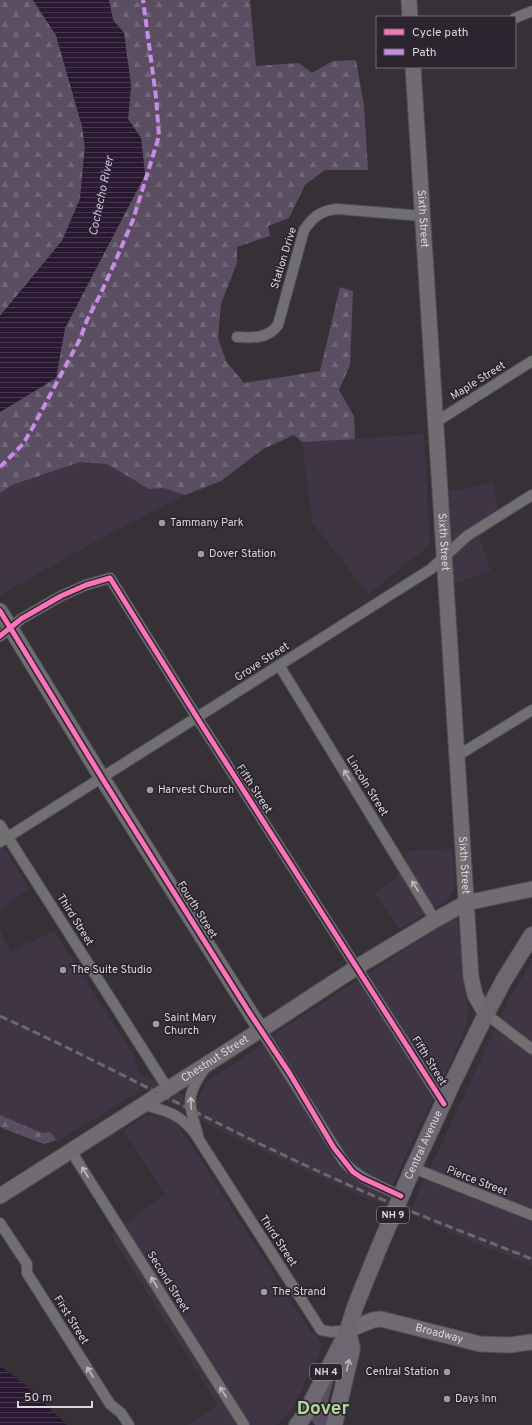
<svg xmlns="http://www.w3.org/2000/svg" width="532" height="1425" viewBox="0 0 532 1425" font-family="Overpass,sans-serif">
<style>
.built{fill:#3f3544}
.green{fill:#5b4e63}
.forest{fill:url(#forest-firs)}
.water{fill:url(#water-rules)}
.lines{fill:none;stroke-linecap:round;stroke-linejoin:round}
.street-casing{stroke:#524f54;stroke-width:12}
.secondary-casing{stroke:#524f54;stroke-width:17}
.primary-casing{stroke:#524f54;stroke-width:18}
.street{stroke:#726f73;stroke-width:10}
.secondary{stroke:#706c72;stroke-width:15}
.primary{stroke:#6c6770;stroke-width:16}
.rail{stroke:#6c686e;stroke-width:3;stroke-dasharray:8 4;stroke-linecap:butt}
.quiet{stroke:#ca8be6;stroke-width:4;stroke-dasharray:8 4;stroke-linecap:butt}
.cycleway-casing{stroke:#2c252f;stroke-width:8}
.cycleway{stroke:#fb73b8;stroke-width:5}
.oneway{stroke:#c0bcc2}
.oneway2{stroke:#b9b5bc}
.poi-dot{fill:#a09ca2;stroke:#2c252f;stroke-width:1.5}
.labels{text-anchor:middle;dominant-baseline:central;stroke-width:3.5;stroke-linejoin:round;paint-order:stroke}
.shield{fill:#2c252f;stroke:#a6a1a8;stroke-width:1}
.shield-label{font-size:10px;font-weight:bold;fill:#dad6dc}
.street-label{font-size:11px;fill:#dad6dc;stroke:#2c252f}
.poi-label{font-size:11px;fill:#dad6dc;stroke:#2c252f;text-anchor:start}
.water-label{font-size:12px;font-style:italic;fill:#d9b5ee;stroke:#2c252f}
.town-label{font-size:19px;font-weight:bold;fill:#b1d996;stroke:#2c252f}
</style>
<defs>
<pattern id="forest-firs" width="22" height="20" patternUnits="userSpaceOnUse"><rect width="22" height="20" fill="#5b4e63"/><path d="M5 1l3.5 6h-7zM16 11l3.5 6h-7z" fill="#726779"/></pattern>
<pattern id="water-rules" width="6" height="5" patternUnits="userSpaceOnUse"><rect width="6" height="5" fill="#2a1832"/><path d="M0 2.5h6" fill="none" stroke="#48394f"/></pattern>
</defs>
<rect width="100%" height="100%" fill="#353137"/>
<g class="built">
<path d="M424,434L430,545L368,594L312,522L302,442Z"/>
<path d="M80,462L107,464L149,489L164,488L185,495L102,538L0,595V493L12,485Z"/>
<path d="M494,483L500,522L479,537L491,571L453,584L449,491Z"/>
<path d="M0,841L29,889L0,910Z"/>
<path d="M453,848L455,889L447,900L399,929L375,894L396,878L408,851Z"/>
<path d="M452,919L458,921L468,1007L467,1024L445,1075L420,1124L388,1196L412,1207L509,999L532,961V1266L467,1240L412,1214L385,1204L369,1200L221,1131L140,1087L137,1093L57,1142L42,1133L0,1115V930L11,951L54,931L134,1055L138,1072L197,1101L207,1081L259,1047L278,1032Z"/>
<path d="M150,1115L166,1117L172,1119L180,1128L312,1334L315,1332L320,1341V1351L293,1408L276,1425H187L218,1405L110,1234L165,1195L125,1132V1129L145,1116Z"/>
</g>
<path class="green" d="M336,1371L328,1401L330,1410L328,1425H315L311,1419Z"/>
<g class="forest">
<path d="M0,0H33L56,35L82,126L85,147L80,199L62,241L0,316Z"/>
<path d="M109,0H250L256,66L299,63L312,73L333,61L356,60L364,106L368,170H325L305,185L289,218L268,226L270,236L237,247V263L221,304L218,338L226,361L244,383L320,371L340,287L353,291L350,365L339,390L354,416L355,439L302,442L294,435L263,449L221,481L185,495L164,488L149,489L107,464L80,462L12,485L0,493V412L56,378L65,328L145,175L141,138L128,119L131,86L124,33L113,20Z"/>
<path d="M0,1115L42,1133L50,1132L56,1140L44,1144L0,1127Z"/>
</g>
<g class="water">
<path d="M33,0H109L113,20L124,33L131,86L128,119L141,138L145,175L65,328L56,378L0,412V316L62,241L80,199L85,147L82,126L56,35Z"/>
<path d="M0,1366L24,1384L67,1425H0Z"/>
</g>
<g class="lines">
<defs>
<g id="street">
<path d="M515,18L532,11"/>
<path d="M237,337C252,338 268,339 278,325L304,230C313,217 321,210 338,209L423,216"/>
<path d="M436,422L532,361"/>
<path d="M0,636L21,619L61,596L86,585L110,578L203,727L444,1104"/>
<path d="M279,665L435,920"/>
<path d="M457,756L532,710"/>
<path d="M0,825L168,1089"/>
<path d="M0,842L431,569L467,536L532,495"/>
<path d="M486,1014L532,1049"/>
<path d="M261,1030L344,1162C361,1180 379,1185 401,1196"/>
<path d="M144,1105C167,1111 178,1113 194,1132L321,1330L332,1332L348,1330"/>
<path d="M198,1135C189,1103 184,1098 205,1068"/>
<path d="M71,1151L244,1425"/>
<path d="M413,1168L532,1215"/>
<path d="M0,1223L27,1264V1273L110,1404L121,1413L129,1425"/>
</g>
<g id="secondary">
<path d="M409,0L410,17"/>
<path id="s1" d="M413,67L471,977L475,995L486,1014"/>
<path d="M0,611L102,778L261,1030"/>
<path id="s2" d="M0,1196L270,1024L357,967L435,920L466,903L532,889"/>
<path id="s3" d="M348,1330L373,1320L381,1319L480,1344L510,1345L532,1342"/>
</g>
<g id="primary">
<path id="s4" d="M297,1425L305,1415L348,1330L355,1307L378,1250L410,1175L451,1086L486,1014L504,980L532,935"/>
<path d="M334,1425L352,1349L348,1330"/>
</g>
</defs>
<use href="#street" class="street-casing"/>
<use href="#secondary" class="secondary-casing"/>
<use href="#primary" class="primary-casing"/>
<use href="#street" class="street"/>
<use href="#secondary" class="secondary"/>
<use href="#primary" class="primary"/>
<path class="rail" d="M0,1016C108,1065 212,1123 320,1172C389,1204 461,1231 532,1259"/>
<path class="quiet" d="M0,467L23,444L33,427L80,339L87,320L100,295L115,262L133,220L159,136L156,97L143,0"/>
<defs>
<g id="cycleway">
<path d="M0,611L102,778L249,1012L290,1074L334,1148L353,1172L362,1178L401,1196"/>
<path d="M0,636L21,619L61,596L86,585L110,578L203,727L444,1104"/>
</g>
</defs>
<use href="#cycleway" class="cycleway-casing"/>
<use href="#cycleway" class="cycleway"/>
</g>
<defs><path id="oneway-shaft" d="M-6 0H5M1.5-3L5.5 0L1.5 3" fill="none" stroke-width="1.6" stroke-linecap="round" stroke-linejoin="round"/></defs>
<g class="oneway">
<use href="#oneway-shaft" transform="translate(347 775) rotate(-122)"/>
<use href="#oneway-shaft" transform="translate(415 886) rotate(-122)"/>
<use href="#oneway-shaft" transform="translate(191 1103) rotate(-92)"/>
<use href="#oneway-shaft" transform="translate(85 1172) rotate(-122)"/>
<use href="#oneway-shaft" transform="translate(154 1282) rotate(-122)"/>
<use href="#oneway-shaft" transform="translate(90 1372) rotate(-122)"/>
<use href="#oneway-shaft" transform="translate(223 1392) rotate(-122)"/>
</g>
<use class="oneway2" href="#oneway-shaft" transform="translate(348 1365) rotate(-77)"/>
<g class="poi-dot">
<circle cx="162" cy="523" r="4"/>
<circle cx="201" cy="554" r="4"/>
<circle cx="150" cy="790" r="4"/>
<circle cx="63" cy="970" r="4"/>
<circle cx="156" cy="1024" r="4"/>
<circle cx="264" cy="1292" r="4"/>
<circle cx="447" cy="1372" r="4"/>
<circle cx="447" cy="1399" r="4"/>
</g>
<g class="labels">
<g class="shield">
<rect x="377" y="1207" width="32" height="16" rx="3"/>
<rect x="310" y="1364" width="32" height="16" rx="3"/>
</g>
<g class="shield-label">
<text x="393" y="1215">NH 9</text>
<text x="326" y="1372">NH 4</text>
</g>
<g class="street-label">
<text stroke="none"><textPath href="#s1" startOffset="152">Sixth Street</textPath></text>
<text transform="translate(284 258) rotate(-73)">Station Drive</text>
<text transform="translate(478 381) rotate(-32)">Maple Street</text>
<text stroke="none"><textPath href="#s1" startOffset="476">Sixth Street</textPath></text>
<text transform="translate(262 662) rotate(-33)">Grove Street</text>
<text transform="translate(367 786) rotate(58)">Lincoln Street</text>
<text transform="translate(254 789) rotate(57)">Fifth Street</text>
<text stroke="none"><textPath href="#s1" startOffset="800">Sixth Street</textPath></text>
<text transform="translate(197 910) rotate(58)">Fourth Street</text>
<text transform="translate(75 920) rotate(58)">Third Street</text>
<text stroke="none"><textPath href="#s2" startOffset="255">Chestnut Street</textPath></text>
<text transform="translate(429 1061) rotate(58)">Fifth Street</text>
<text stroke="none"><textPath href="#s4" startOffset="308">Central Avenue</textPath></text>
<text transform="translate(477 1181) rotate(21)">Pierce Street</text>
<text transform="translate(278 1241) rotate(57)">Third Street</text>
<text transform="translate(168 1282) rotate(58)">Second Street</text>
<text transform="translate(71 1320) rotate(58)">First Street</text>
<text stroke="none"><textPath href="#s3" startOffset="95">Broadway</textPath></text>
</g>
<g class="poi-label">
<text x="170" y="523">Tammany Park</text>
<text x="209" y="554">Dover Station</text>
<text x="158" y="790">Harvest Church</text>
<text x="71" y="970">The Suite Studio</text>
<text x="164" y="1018">Saint Mary<tspan x="164" dy="13">Church</tspan></text>
<text x="272" y="1292">The Strand</text>
<text x="439" y="1372" text-anchor="end">Central Station</text>
<text x="455" y="1399">Days Inn</text>
</g>
<g class="water-label">
<text transform="translate(102 196) rotate(-78)">Cochecho River</text>
</g>
<g class="town-label">
<text x="323" y="1409">Dover</text>
</g>
</g>
<rect x="376" y="16" width="140" height="52" fill="#2c252f" stroke="#726c74"/>
<rect x="384" y="29" width="20" height="6" fill="#fb73b8" stroke="#726c74"/>
<text x="412" y="36" font-size="12" fill="#dad6dc">Cycle path</text>
<rect x="384" y="49" width="20" height="6" fill="#ca8be6" stroke="#726c74"/>
<text x="412" y="56" font-size="12" fill="#dad6dc">Path</text>
<path d="M18 1401v6h74v-6" fill="none" stroke="#dad6dc" stroke-width="2"/>
<text x="24" y="1401" font-size="12" fill="#dad6dc" stroke="#2c252f" stroke-width="3" paint-order="stroke">50 m</text>
</svg>
